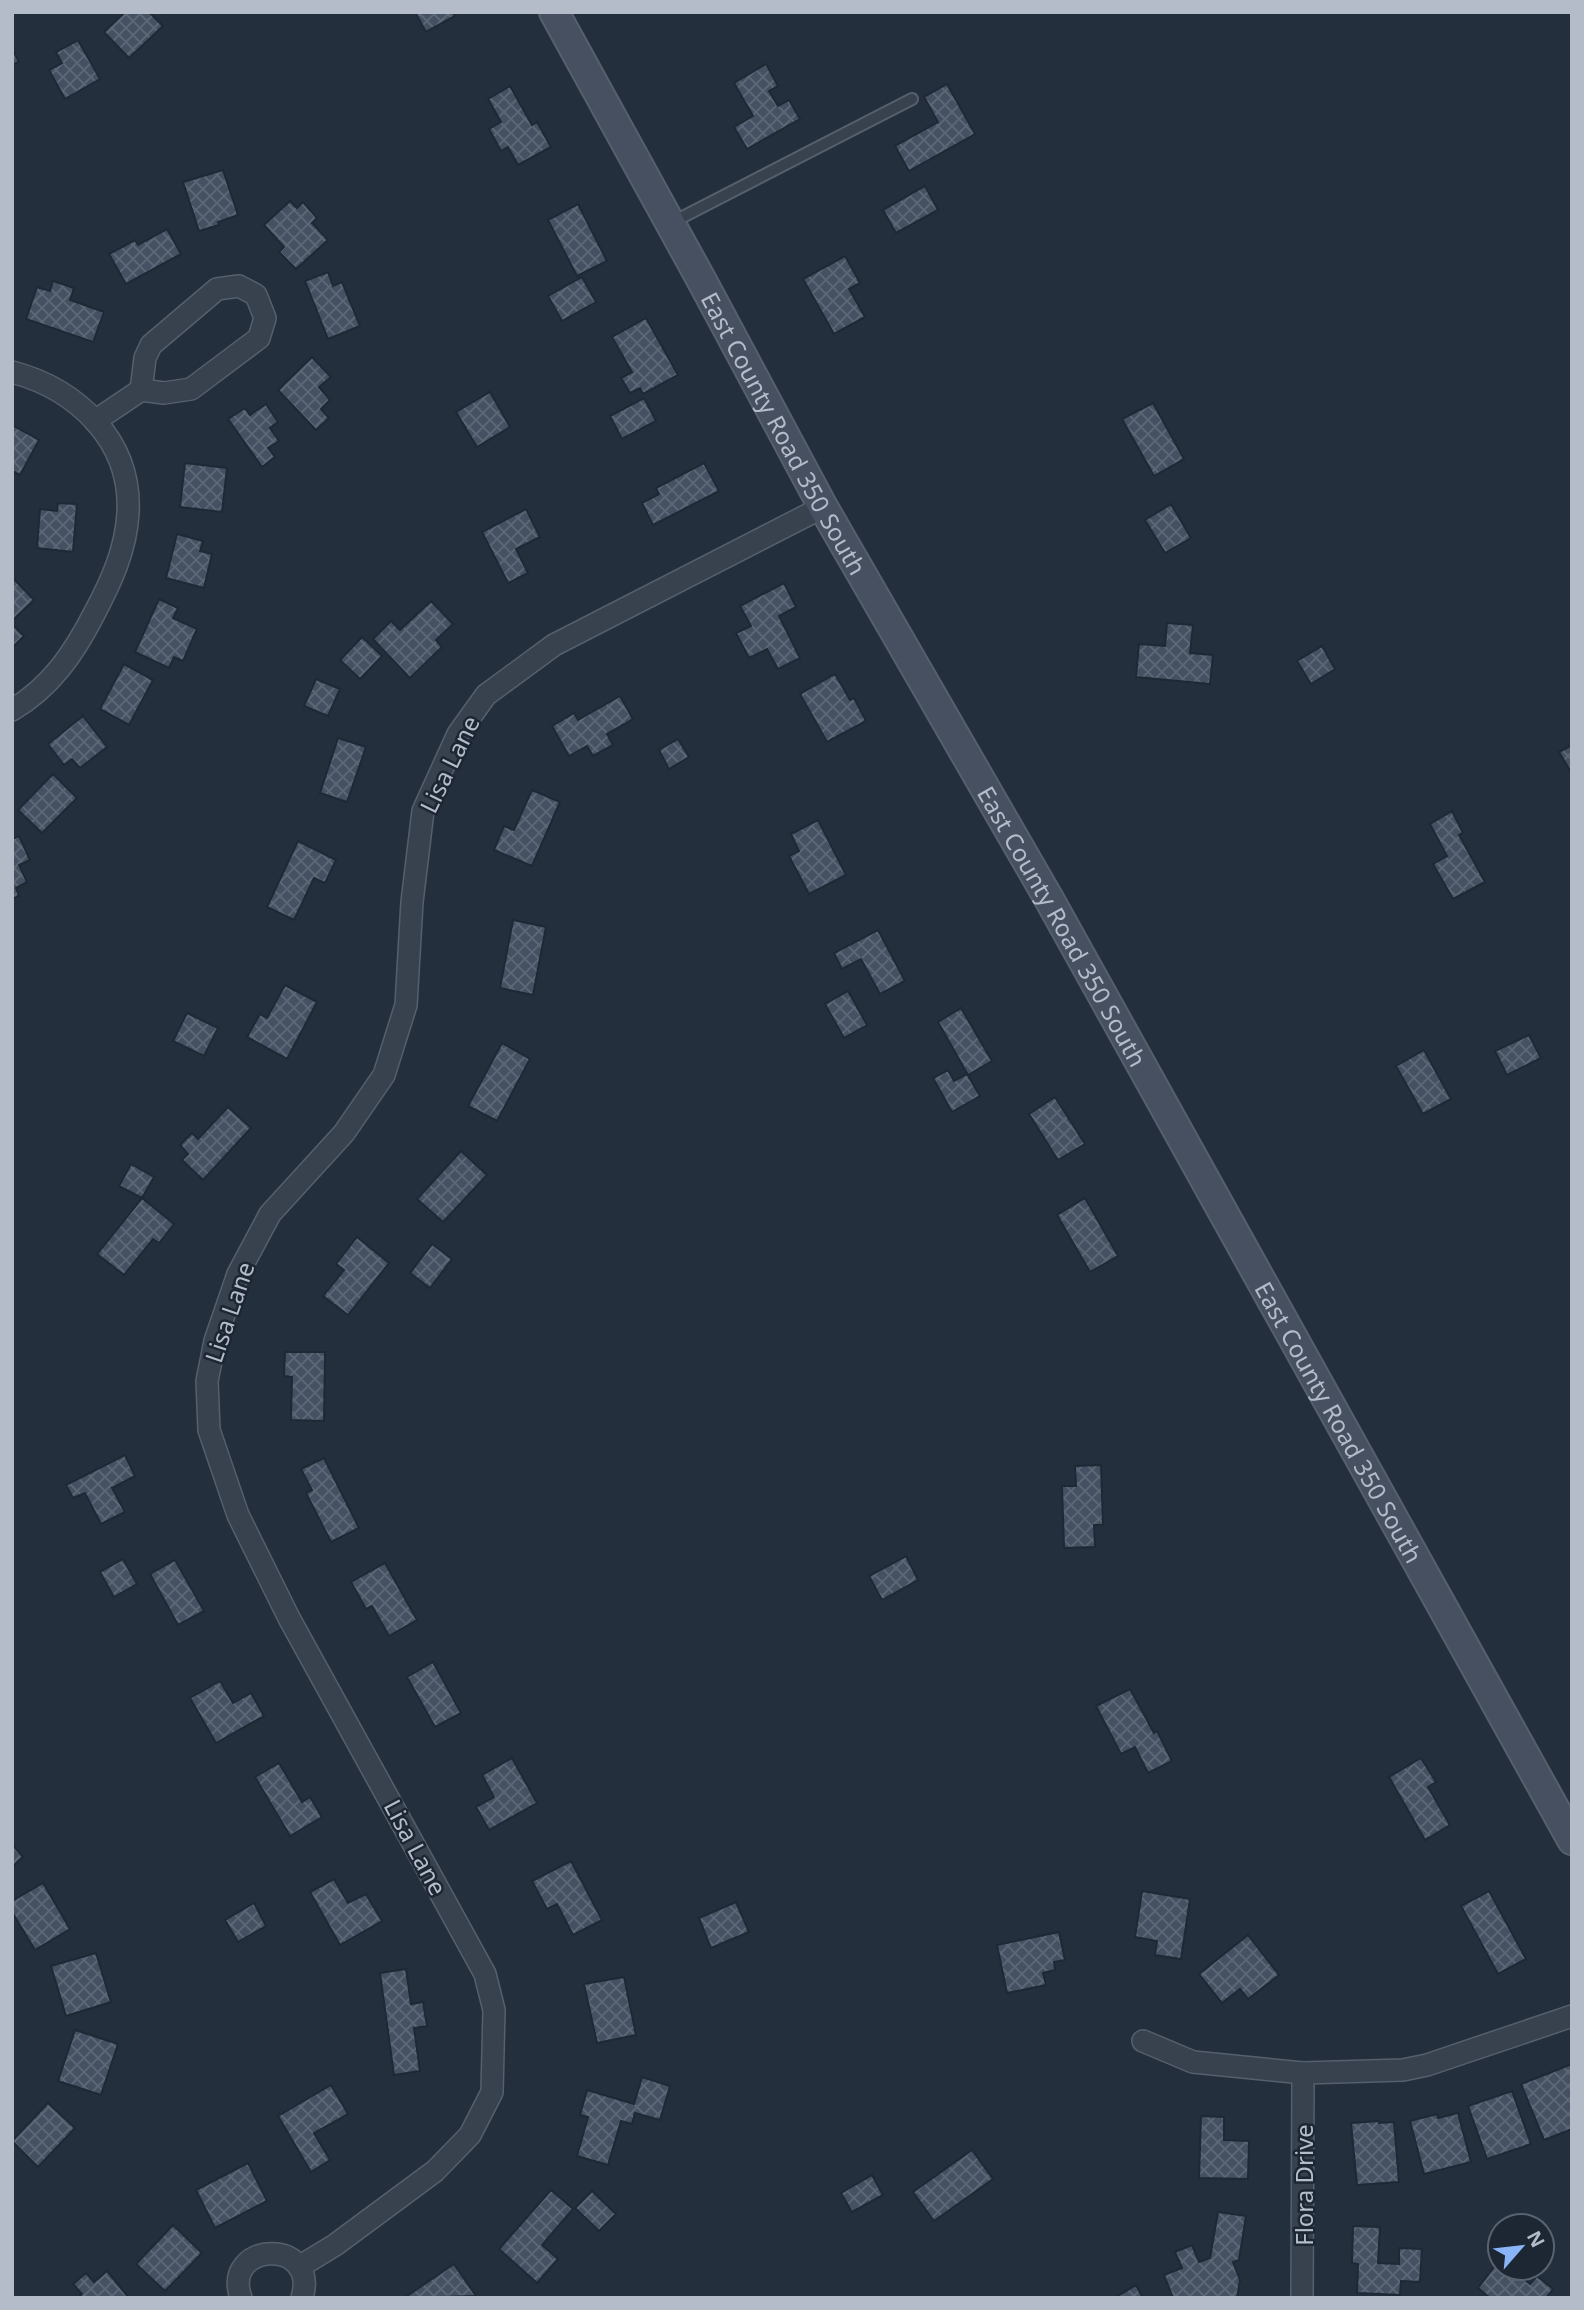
<svg xmlns="http://www.w3.org/2000/svg" width="1584" height="2310" viewBox="0 0 1584 2310" font-family="'Noto Sans',sans-serif">
<style>
.building{fill:url(#building-cross-hatch);stroke:#1f2835;stroke-width:2}
.lines{fill:none;stroke-linecap:round;stroke-linejoin:round}
.lane-casing{stroke:#565f6c;stroke-width:14}
.street-casing{stroke:#565f6c;stroke-width:24}
.secondary-casing{stroke:#565f6c;stroke-width:32}
.lane{stroke:#38414e;stroke-width:10}
.street{stroke:#38414e;stroke-width:21}
.secondary{stroke:#465061;stroke-width:28}
.labels{text-anchor:middle;dominant-baseline:central;stroke-width:5;stroke-linejoin:round;paint-order:stroke}
.street-label{font-size:24px;fill:#b4bcc9;stroke:#1d2633}
</style>
<defs>
<pattern id="building-cross-hatch" width="8" height="8" patternUnits="userSpaceOnUse" patternTransform="scale(1.75)"><rect width="8" height="8" fill="#455162"/><path d="M0 0l8 8M0 8l8-8" fill="none" stroke="#5d6877"/></pattern>
</defs>
<rect width="100%" height="100%" fill="#242f3e"/>
<g class="building">
<path d="M125,12H149L163,26L129,58L104,32Z"/>
<path d="M415,12H453L455,16L426,32Z"/>
<path d="M78,40L100,79L65,99L49,70L62,63L56,52Z"/>
<path d="M12,49L19,62L12,65Z"/>
<path d="M766,64L778,86L769,91L778,106L789,100L800,119L747,149L734,127L753,116L734,83Z"/>
<path d="M947,84L975,134L909,171L895,146L938,122L924,97Z"/>
<path d="M510,86L532,125L537,122L551,147L518,165L508,147L501,151L489,129L501,122L488,99Z"/>
<path d="M223,170L238,215L218,222L219,225L199,231L183,182Z"/>
<path d="M925,186L938,210L896,233L883,210Z"/>
<path d="M290,201L297,208L303,202L317,218L312,223L328,240L296,269L279,252L284,247L264,225Z"/>
<path d="M578,204L607,261L577,276L548,220Z"/>
<path d="M167,229L181,254L126,284L109,254L135,240L138,245Z"/>
<path d="M845,256L860,283L849,289L865,317L834,334L803,279Z"/>
<path d="M328,272L333,286L342,282L360,326L328,339L305,281Z"/>
<path d="M582,277L596,302L562,321L548,296Z"/>
<path d="M53,281L74,288L70,300L104,312L93,342L26,319L37,287L50,291Z"/>
<path d="M646,318L678,375L643,394L640,388L630,393L621,378L632,372L612,337Z"/>
<path d="M312,357L331,377L319,387L330,400L321,409L329,418L316,430L278,390Z"/>
<path d="M490,392L510,427L477,447L456,412Z"/>
<path d="M644,398L656,421L622,439L610,416Z"/>
<path d="M1153,403L1184,459L1154,476L1122,419Z"/>
<path d="M266,404L278,422L270,428L279,441L268,448L275,457L262,467L228,419L245,408L250,415Z"/>
<path d="M12,425L39,440L20,475L12,471Z"/>
<path d="M185,463L227,468L222,512L180,507Z"/>
<path d="M704,463L719,491L653,525L642,503L659,494L656,488Z"/>
<path d="M58,503L77,504L73,552L37,548L40,509L57,511Z"/>
<path d="M1171,504L1191,538L1165,553L1145,520Z"/>
<path d="M526,509L540,537L516,549L528,573L508,583L482,532Z"/>
<path d="M177,534L203,541L200,551L212,554L204,588L166,578Z"/>
<path d="M12,577L34,600L12,621Z"/>
<path d="M784,583L796,607L779,616L800,658L778,669L767,649L749,658L736,633L751,626L740,606Z"/>
<path d="M159,599L178,608L173,618L197,629L183,661L174,657L169,668L135,652Z"/>
<path d="M431,601L453,624L436,640L442,647L410,678L373,639L391,621L400,630Z"/>
<path d="M1167,623L1193,625L1190,653L1213,655L1210,684L1136,677L1139,644L1165,646Z"/>
<path d="M12,624L24,636L12,648Z"/>
<path d="M362,637L382,656L360,679L340,660Z"/>
<path d="M1322,646L1335,669L1311,684L1297,661Z"/>
<path d="M124,664L153,680L129,725L100,709Z"/>
<path d="M835,674L850,700L854,698L866,721L827,742L800,694Z"/>
<path d="M316,679L340,689L328,716L304,706Z"/>
<path d="M620,696L633,719L607,734L613,745L593,756L587,746L569,756L552,726L574,713L578,720Z"/>
<path d="M83,716L107,747L80,768L72,759L64,765L48,744Z"/>
<path d="M338,738L366,747L347,802L320,793Z"/>
<path d="M678,739L689,757L669,769L659,750Z"/>
<path d="M1572,745V774L1559,752Z"/>
<path d="M53,774L77,798L42,833L18,810Z"/>
<path d="M532,790L560,802L532,866L494,850L504,826L514,830Z"/>
<path d="M1452,811L1463,833L1459,835L1485,882L1453,899L1433,864L1447,856L1430,824Z"/>
<path d="M818,820L846,875L809,894L789,856L799,851L791,834Z"/>
<path d="M19,836L30,860L19,865L27,882L16,888L19,896L12,899V839Z"/>
<path d="M298,841L336,860L325,883L314,878L294,920L267,907Z"/>
<path d="M513,920L546,927L533,995L500,988Z"/>
<path d="M878,930L905,981L880,994L861,959L842,969L834,953Z"/>
<path d="M285,985L317,1002L287,1059L247,1037L260,1014L267,1018Z"/>
<path d="M848,991L867,1025L844,1038L825,1004Z"/>
<path d="M961,1008L992,1061L968,1075L938,1022Z"/>
<path d="M187,1013L218,1028L204,1056L173,1041Z"/>
<path d="M1529,1035L1541,1058L1507,1075L1495,1051Z"/>
<path d="M502,1043L530,1059L497,1121L468,1106Z"/>
<path d="M1424,1050L1451,1099L1423,1114L1396,1066Z"/>
<path d="M948,1070L954,1081L967,1074L980,1096L952,1112L933,1078Z"/>
<path d="M1055,1097L1085,1144L1058,1160L1029,1114Z"/>
<path d="M228,1107L251,1128L203,1180L182,1160L188,1154L180,1145L192,1133L198,1139Z"/>
<path d="M461,1151L487,1175L443,1222L417,1199Z"/>
<path d="M131,1164L154,1177L142,1198L119,1186Z"/>
<path d="M142,1198L174,1224L159,1243L153,1239L124,1275L97,1254Z"/>
<path d="M1085,1198L1118,1256L1090,1272L1057,1215Z"/>
<path d="M357,1237L389,1263L348,1315L323,1296L344,1270L336,1264Z"/>
<path d="M432,1244L452,1259L430,1288L410,1273Z"/>
<path d="M285,1352H325L324,1421L291,1420L292,1377L284,1376Z"/>
<path d="M125,1455L135,1476L112,1488L125,1512L101,1524L85,1493L73,1498L66,1485Z"/>
<path d="M324,1458L359,1528L331,1542L306,1493L312,1490L301,1469Z"/>
<path d="M1101,1465L1103,1525H1094L1095,1547L1064,1548L1062,1486H1076L1075,1466Z"/>
<path d="M906,1556L918,1580L882,1600L869,1576Z"/>
<path d="M123,1559L137,1584L114,1597L100,1572Z"/>
<path d="M175,1560L204,1611L178,1625L150,1574Z"/>
<path d="M385,1563L417,1620L389,1636L372,1606L366,1609L351,1582Z"/>
<path d="M433,1662L461,1713L435,1727L407,1677Z"/>
<path d="M220,1681L233,1703L251,1693L264,1716L216,1743L190,1698Z"/>
<path d="M1130,1689L1154,1733L1157,1731L1172,1761L1148,1773L1135,1747L1121,1754L1096,1706Z"/>
<path d="M512,1758L537,1803L489,1830L476,1807L494,1797L482,1775Z"/>
<path d="M1421,1758L1436,1782L1428,1787L1450,1825L1425,1840L1389,1777Z"/>
<path d="M279,1763L302,1802L310,1797L322,1817L290,1836L255,1777Z"/>
<path d="M12,1844L23,1857L12,1867Z"/>
<path d="M571,1861L602,1920L573,1935L557,1904L547,1909L532,1881Z"/>
<path d="M334,1879L348,1903L366,1894L382,1921L340,1945L310,1892Z"/>
<path d="M43,1883L70,1929L35,1950L12,1912V1901Z"/>
<path d="M1142,1891L1190,1899L1181,1959L1155,1955L1157,1941L1135,1937Z"/>
<path d="M1489,1891L1526,1959L1498,1974L1461,1906Z"/>
<path d="M736,1902L749,1932L711,1948L699,1918Z"/>
<path d="M254,1903L266,1926L238,1942L225,1920Z"/>
<path d="M1059,1932L1065,1960L1054,1962L1055,1970L1043,1973L1046,1985L1007,1993L997,1945Z"/>
<path d="M1248,1935L1279,1975L1248,1999L1240,1989L1222,2003L1199,1974Z"/>
<path d="M96,1953L111,2002L66,2016L51,1966Z"/>
<path d="M406,1969L411,2004L423,2002L427,2026L414,2028L420,2071L394,2075L380,1973Z"/>
<path d="M624,1977L636,2035L597,2043L584,1984Z"/>
<path d="M75,2030L118,2044L101,2095L58,2081Z"/>
<path d="M1572,2064V2129L1544,2140L1521,2084Z"/>
<path d="M642,2077L670,2086L660,2120L635,2113L632,2124L621,2121L608,2165L577,2156L588,2117L580,2115L587,2090L634,2104Z"/>
<path d="M331,2085L348,2114L314,2133L330,2160L311,2172L278,2116Z"/>
<path d="M1512,2091L1531,2144L1487,2159L1468,2106Z"/>
<path d="M48,2103L75,2128L38,2167L12,2141Z"/>
<path d="M1458,2113L1471,2162L1424,2174L1410,2121L1437,2114L1438,2118Z"/>
<path d="M1201,2116L1224,2117V2140L1249,2141L1248,2179L1199,2178Z"/>
<path d="M1379,2121V2123L1394,2122L1399,2182L1357,2185L1351,2123Z"/>
<path d="M972,2150L993,2179L934,2221L913,2192Z"/>
<path d="M248,2163L267,2201L215,2228L196,2190Z"/>
<path d="M872,2175L883,2195L852,2212L841,2193Z"/>
<path d="M551,2190L573,2209L542,2245L558,2259L537,2283L499,2249Z"/>
<path d="M592,2191L616,2214L599,2231L575,2208Z"/>
<path d="M1218,2212L1246,2216L1239,2260L1233,2262L1240,2280L1237,2298H1173L1164,2275L1182,2268L1175,2252L1192,2245L1199,2262L1210,2258Z"/>
<path d="M173,2225L202,2253L165,2291L136,2264Z"/>
<path d="M1353,2226L1380,2227L1378,2263L1399,2264V2248L1422,2249L1420,2282L1401,2281L1400,2295L1357,2293L1358,2264L1352,2263Z"/>
<path d="M1500,2259V2268H1520L1516,2273L1530,2284L1537,2276L1553,2289L1546,2298H1490L1478,2288Z"/>
<path d="M454,2264L476,2296L404,2298Z"/>
<path d="M107,2271L129,2298H78L82,2294L73,2284L86,2273L94,2282Z"/>
<path d="M1136,2285L1143,2298H1119L1118,2296Z"/>
</g>
<g class="lines">
<defs>
<path id="lane" d="M671,223L912,99"/>
<g id="street">
<path d="M12,372C77,389 132,441 128,513C126,550 111,582 94,614C74,653 51,687 12,710"/>
<path d="M95,421L141,390L164,393L191,389L259,338L265,318L256,295L239,286L217,289L151,345L145,358L141,390"/>
<path d="M1143,2041L1193,2062L1303,2073L1403,2070L1427,2065L1572,2016"/>
<path d="M299,2267L335,2245L435,2171L470,2135L492,2092L494,2010L485,1974L289,1618L238,1515L209,1430L207,1381L215,1341L238,1274L270,1214L344,1133L384,1075L406,1005L412,902L423,811L458,734L486,695L554,645L823,507"/>
<path d="M241,2298C221,2241 320,2237 302,2298"/>
<path d="M1302,2298L1303,2073"/>
</g>
<g id="secondary">
<path id="s1" d="M554,12L702,281L823,507L1049,899L1572,1840"/>
</g>
</defs>
<use href="#lane" class="lane-casing"/>
<use href="#street" class="street-casing"/>
<use href="#secondary" class="secondary-casing"/>
<use href="#lane" class="lane"/>
<use href="#street" class="street"/>
<use href="#secondary" class="secondary"/>
</g>
<g class="labels">
<g class="street-label">
<text stroke="none"><textPath href="#s1" startOffset="480">East County Road 350 South</textPath></text>
<text transform="translate(449 764) rotate(-64)">Lisa Lane</text>
<text stroke="none"><textPath href="#s1" startOffset="1046">East County Road 350 South</textPath></text>
<text transform="translate(229 1312) rotate(-71)">Lisa Lane</text>
<text stroke="none"><textPath href="#s1" startOffset="1614">East County Road 350 South</textPath></text>
<text transform="translate(416 1847) rotate(62)">Lisa Lane</text>
<text transform="translate(1303 2185) rotate(-90)">Flora Drive</text>
</g>
</g>
<rect width="1584" height="2310" fill="none" stroke="#b4bcc9" stroke-width="28"/>
<g transform="translate(1521 2247) rotate(62)"><circle r="33" fill="#1d2633" stroke="#59626f" stroke-width="2"/>
<path d="M0-5L12 26L0 18L-12 26Z" fill="#8ab4f8"/>
<text y="-10" font-size="19" font-weight="bold" text-anchor="middle" fill="#b4bcc9">N</text>
</g>
</svg>
